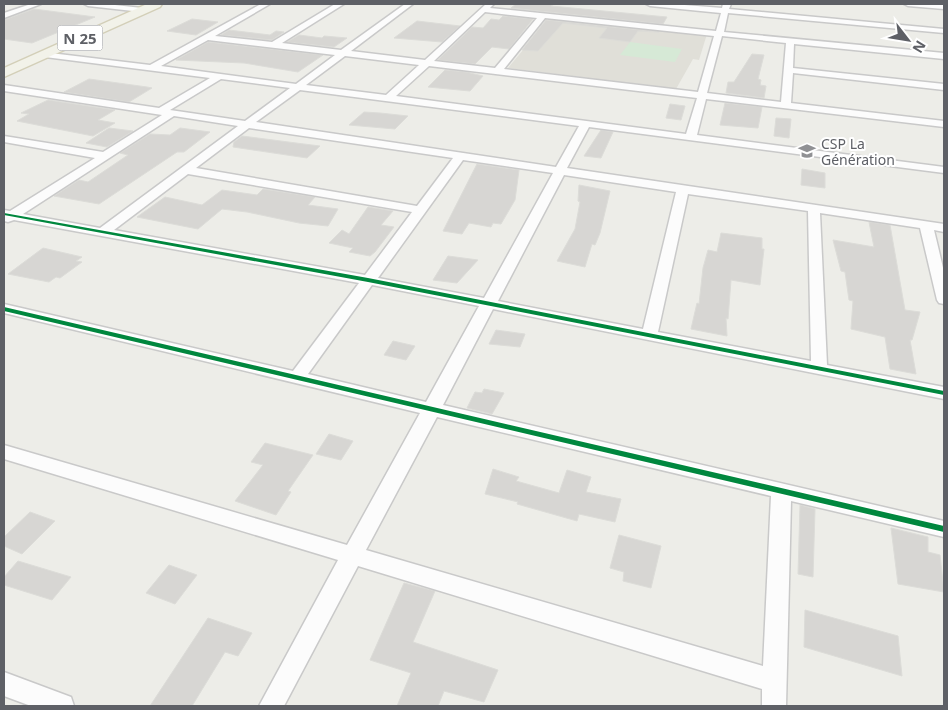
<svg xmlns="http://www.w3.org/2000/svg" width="948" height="710" font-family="'Noto Sans',sans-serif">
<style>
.education{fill:#e0dfd8}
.green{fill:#d6e9d6}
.building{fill:#d7d6d3;stroke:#dcdcd8}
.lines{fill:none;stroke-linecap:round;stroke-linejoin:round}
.street-casing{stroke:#c9c9c9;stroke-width:3}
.primary-casing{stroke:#d3cfb8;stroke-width:3}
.street{fill:#fcfcfc;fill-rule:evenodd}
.primary{fill:#f2f2e9;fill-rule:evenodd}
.cycleway-casing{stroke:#fff;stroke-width:3}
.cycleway{fill:#00873e;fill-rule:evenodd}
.labels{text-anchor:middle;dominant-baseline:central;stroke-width:4;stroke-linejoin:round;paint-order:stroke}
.far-poi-label{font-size:14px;fill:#5e6066;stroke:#fff;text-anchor:start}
.shield{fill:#fff;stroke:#8e9094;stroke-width:1}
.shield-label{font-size:15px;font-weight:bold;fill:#5e6066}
</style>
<rect width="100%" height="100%" fill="#edede8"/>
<!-- education -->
<path class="education" d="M549,19L623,26L707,34L699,60L693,59L676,89L508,68Z"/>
<!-- green -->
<path class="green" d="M630,42L682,49L675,62L620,55Z"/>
<!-- building -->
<path class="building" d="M516,4H554L551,6L667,17L663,24L511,8Z
M34,9L95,17L32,43L4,39V20Z
M503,16L533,19L509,49L492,47L475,64L438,60L472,27L483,28L491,19L499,20Z
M192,19L218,22L196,35L167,31Z
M546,20L659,32L638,31L630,42L599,38L607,28L563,23L538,51L522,50Z
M417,21L460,26L442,42L394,38Z
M229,30L270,35L276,31L284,32L272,40L221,35Z
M299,35L322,38L324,36L347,38L334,47L287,42Z
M208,42L323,55L298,72L244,63L176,60Z
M752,54L764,55L758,79L761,80L760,85L766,86L764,98L726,93L728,82H734Z
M445,70L466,72L483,76L470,91L428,87Z
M89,79L147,87L152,88L129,102L64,92Z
M48,100L115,110L98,120L115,123L93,136L17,121L29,114L21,113Z
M725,103L762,107L758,128L720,125Z
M670,104L685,106L681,120L666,118Z
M364,112L380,113L408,116L395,129L349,125Z
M776,118L791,119L789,138L774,136Z
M109,128L133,131L107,147L86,143Z
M180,128L210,132L184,152H177L99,204L54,196L79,180L88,182L128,155L120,153L150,134L170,135Z
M601,130L613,132L601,158L584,156Z
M242,136L304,144L320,146L307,158L233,147L234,142Z
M477,164L519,170L515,200L501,224L493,223L491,227L469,223L462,234L443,231Z
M802,169L825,173V188L801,185Z
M579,185L610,191L600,233L595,245L592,244L585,267L557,261L575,229L580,202L578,201Z
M263,189L315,197L308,205L338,209L328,226L299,223L247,212L222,209L198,229L137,217L165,197L202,205L222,190L257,195Z
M368,207L393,211L381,225L394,227L375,252L370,256L349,252L353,248L329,243L342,230L349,234Z
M869,222L890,225L905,310L920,312L912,340H910L916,374L890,369L885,337L851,329L853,301L849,300L845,272L841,271L833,240L874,247Z
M721,233L762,238V249H764L760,285L731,280L728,319L726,318L727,336L691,329L697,303L699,304L703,268L708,250L717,252Z
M43,248L82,257L76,261L82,262L60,278L56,277L49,282L8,274Z
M448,256L478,260L457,283L433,280Z
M496,330L525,334L520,347L489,344Z
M393,341L415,346L406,360L384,355Z
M484,389L504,393L492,414L467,408L475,392L482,393Z
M329,434L353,441L341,460L316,454Z
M265,443L313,455L288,491L291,492L276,515L235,501L263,465L251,462Z
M493,469L519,477L516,481L559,493L567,470L591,477L586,492L621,499L615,522L579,514L577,521L517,504L518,502L485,494Z
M800,505L815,509L813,577L798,574Z
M30,512L55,521L22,554L4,546V537Z
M891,528L928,537V552L940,555L944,592L898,584Z
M619,535L661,546L651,588L623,581L624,572L610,568Z
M18,561L71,577L52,600L4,585V577Z
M169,565L197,575L175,604L146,593Z
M404,583L435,591L413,642L498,670L484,702L444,691L438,706H397L411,673L370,660Z
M805,610L898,636L902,676L804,647Z
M208,618L252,633L238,656L225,652L192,706H150Z"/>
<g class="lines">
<!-- street casing -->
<g class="street-casing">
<path id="street" d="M31,4H41L4,18V13Z
M84,4H106L142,8L146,10L142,12L88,6Z
M261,4H270L215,36L272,42L335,4H344L282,43L341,50L405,4H413L351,51L425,60L486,4H494L490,8L716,31L721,13L650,6L646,4H672L722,8L723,4H731L729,9L944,29V33L728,13L724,32L944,53V59L794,44L793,68L944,84V90L793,73L791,103L944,121V127L706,99L697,135L944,167V173L589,127L567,168L944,224V232L934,230L944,272V304L939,303L937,300L920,228L820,213L827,365L944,387V399L493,309L443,405L944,521V537L791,501L786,706H762V689L358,566L284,706H259L338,560L4,459V445L347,545L420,413L4,313V304L293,371L359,283L14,220L8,222L4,221V210L10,211L95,158L4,142V136L103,152L162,115L4,91V85L159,108L210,78L45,57L41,54L42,52L150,65ZM485,12L537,18L495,68L434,61ZM545,18L714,36L698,92L504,69ZM722,36L786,43L781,102L707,93ZM208,40L335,55L296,84L161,66ZM345,56L419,65L386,95L306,85ZM429,66L697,98L686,134L396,96ZM221,79L290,88L245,121L170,110ZM300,90L579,126L556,167L256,122ZM174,116L238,126L100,228L23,214ZM249,128L453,158L417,206L196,168ZM463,160L553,173L484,298L378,278ZM188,174L412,212L365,275L114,230ZM564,175L676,192L643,329L498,301ZM688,194L808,211L811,361L658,332ZM372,285L479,306L426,402L308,374ZM437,417L771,496L763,666L366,550Z
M904,4L944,5V9L908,6Z
M4,672L71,697L74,706H31L4,696Z"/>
</g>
<!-- primary casing -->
<g class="primary-casing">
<path id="primary" d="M147,4H162L160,7L4,77V68Z"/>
</g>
<!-- street -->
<use href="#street" class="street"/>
<!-- primary -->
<use href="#primary" class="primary"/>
<!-- cycleway casing -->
<g class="cycleway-casing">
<path id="cycleway" d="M4,213L368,278L944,391V395L368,282L4,215Z
M4,307L944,526V532L4,311Z"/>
</g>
<!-- cycleway -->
<use href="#cycleway" class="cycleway"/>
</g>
<!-- icons -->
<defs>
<g id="school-bare" transform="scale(1.35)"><path d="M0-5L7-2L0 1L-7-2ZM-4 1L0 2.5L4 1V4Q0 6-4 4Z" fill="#909194" stroke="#fff" stroke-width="2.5" paint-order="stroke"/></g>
</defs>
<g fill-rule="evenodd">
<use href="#school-bare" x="807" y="151"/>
</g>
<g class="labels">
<!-- far-poi labels -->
<g class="far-poi-label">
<text x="821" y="143">CSP La<tspan x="821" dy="16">Génération</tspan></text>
</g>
<!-- shield labels -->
<rect class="shield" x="57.5" y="25.5" width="45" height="25" rx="4"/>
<g class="shield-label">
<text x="80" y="38">N 25</text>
</g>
</g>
<!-- border -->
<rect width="948" height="710" fill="none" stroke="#5e6066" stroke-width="10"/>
<!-- north arrow -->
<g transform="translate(908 40) rotate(121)" stroke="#ffffff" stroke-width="4" paint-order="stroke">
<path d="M0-4L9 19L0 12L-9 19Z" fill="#5e6066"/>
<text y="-8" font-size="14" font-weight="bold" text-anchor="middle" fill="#5e6066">N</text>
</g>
</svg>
